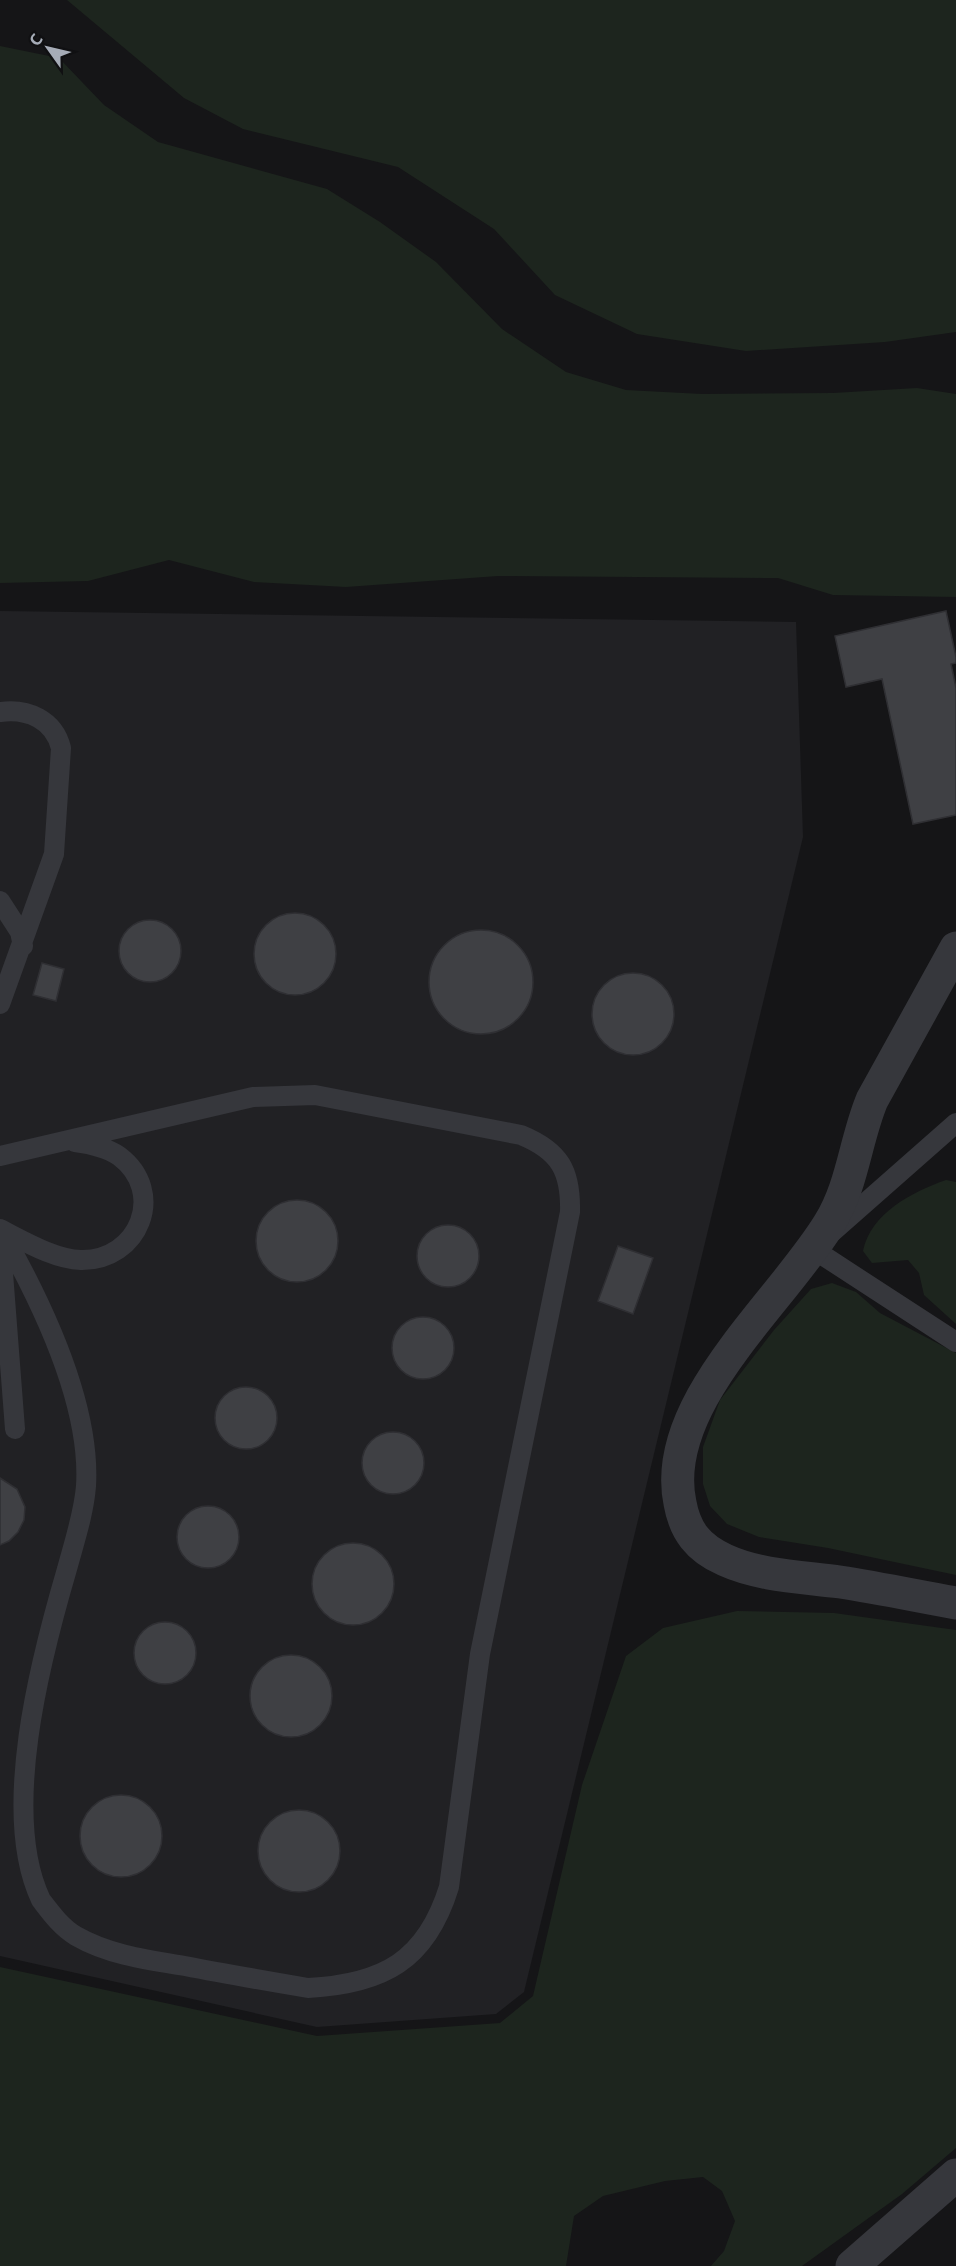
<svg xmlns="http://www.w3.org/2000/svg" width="956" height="2266" font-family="'Noto Sans',sans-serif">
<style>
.built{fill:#212124}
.green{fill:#1d251e}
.building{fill:#3f4044;stroke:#2f2f33;stroke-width:1.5}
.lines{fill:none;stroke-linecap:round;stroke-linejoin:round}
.service{stroke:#36373c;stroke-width:20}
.minor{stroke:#36373c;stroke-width:33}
</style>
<rect width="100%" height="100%" fill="#151517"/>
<!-- built -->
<path class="built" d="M0,611L796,622L803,837L524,1992L496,2014L317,2027L0,1956Z"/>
<!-- green -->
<path class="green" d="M67,0H956V332L885,342L746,351L637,334L555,295L494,229L398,167L243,129L184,98Z
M0,46L59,58L104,105L158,142L327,189L380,222L436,262L502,329L566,372L626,390L702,394L833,393L917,388L956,394V597L833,595L778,578L498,576L346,587L254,582L169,560L88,581L0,583Z
M946,1180L956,1182V1324L924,1295L919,1273L908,1260L872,1263L863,1251C871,1213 912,1192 946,1180Z
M832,1283L856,1292L880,1313L956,1353V1575L828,1548L759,1537L727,1524L710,1506L703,1484V1447L720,1400L774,1330L811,1289Z
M737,1611L834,1613L956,1630V2148L902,2194L802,2266H711L724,2251L735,2221L722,2191L703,2177L665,2181L603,2196L574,2216L566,2266H0V1967L317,2036L500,2023L533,1996L582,1785L626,1656L663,1628Z"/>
<!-- building -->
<path class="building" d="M946,611L956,657V663L951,664L956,688V815L913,824L882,679L846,687L835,636Z
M254 954a41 41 0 1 1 82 0a41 41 0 1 1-82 0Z
M119 951a31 31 0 1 1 62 0a31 31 0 1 1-62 0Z
M429 982a52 52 0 1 1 104 0a52 52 0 1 1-104 0Z
M42,963L64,969L56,1001L33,995Z
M592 1014a41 41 0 1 1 82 0a41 41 0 1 1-82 0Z
M256 1241a41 41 0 1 1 82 0a41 41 0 1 1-82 0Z
M417 1256a31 31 0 1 1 62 0a31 31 0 1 1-62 0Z
M618,1246L653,1258L633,1314L598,1301Z
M392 1348a31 31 0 1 1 62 0a31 31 0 1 1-62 0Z
M215 1418a31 31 0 1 1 62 0a31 31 0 1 1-62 0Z
M362 1463a31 31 0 1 1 62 0a31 31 0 1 1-62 0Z
M0,1478L17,1489L25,1507L24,1520L18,1532L9,1541L0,1545Z
M177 1537a31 31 0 1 1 62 0a31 31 0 1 1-62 0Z
M312 1584a41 41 0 1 1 82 0a41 41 0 1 1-82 0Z
M134 1653a31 31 0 1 1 62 0a31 31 0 1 1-62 0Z
M250 1696a41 41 0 1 1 82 0a41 41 0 1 1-82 0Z
M80 1836a41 41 0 1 1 82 0a41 41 0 1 1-82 0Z
M258 1851a41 41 0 1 1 82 0a41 41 0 1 1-82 0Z"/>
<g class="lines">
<!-- service -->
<path class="service" d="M0,712C28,708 54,720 61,748L54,854L0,1004
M0,901L20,932L23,946
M956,1123L813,1249L956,1342
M0,1156L253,1097L315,1095L521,1135C560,1151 571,1171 570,1212L480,1654L449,1887C426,1961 383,1984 308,1988C267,1981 226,1974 185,1966C148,1960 109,1955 76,1936C61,1927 51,1913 41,1900C0,1814 40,1661 67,1569C74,1543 84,1513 86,1486C91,1404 40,1299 0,1229
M0,1229C24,1241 54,1259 81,1260C139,1261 167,1192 119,1156C106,1147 90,1144 75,1142
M0,1234L15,1429"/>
<!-- minor -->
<path class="minor" d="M956,948L872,1100C855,1141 853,1185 829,1224C781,1303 659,1404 680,1503C685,1531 698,1548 725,1560C760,1576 803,1577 840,1582C879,1588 917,1596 956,1603
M852,2266L956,2175"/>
</g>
<!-- north arrow -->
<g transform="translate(48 48) rotate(304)" stroke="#101012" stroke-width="4.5" paint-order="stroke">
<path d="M0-4.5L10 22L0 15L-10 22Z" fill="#a6acb7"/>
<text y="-9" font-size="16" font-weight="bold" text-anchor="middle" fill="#a6acb7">С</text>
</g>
</svg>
